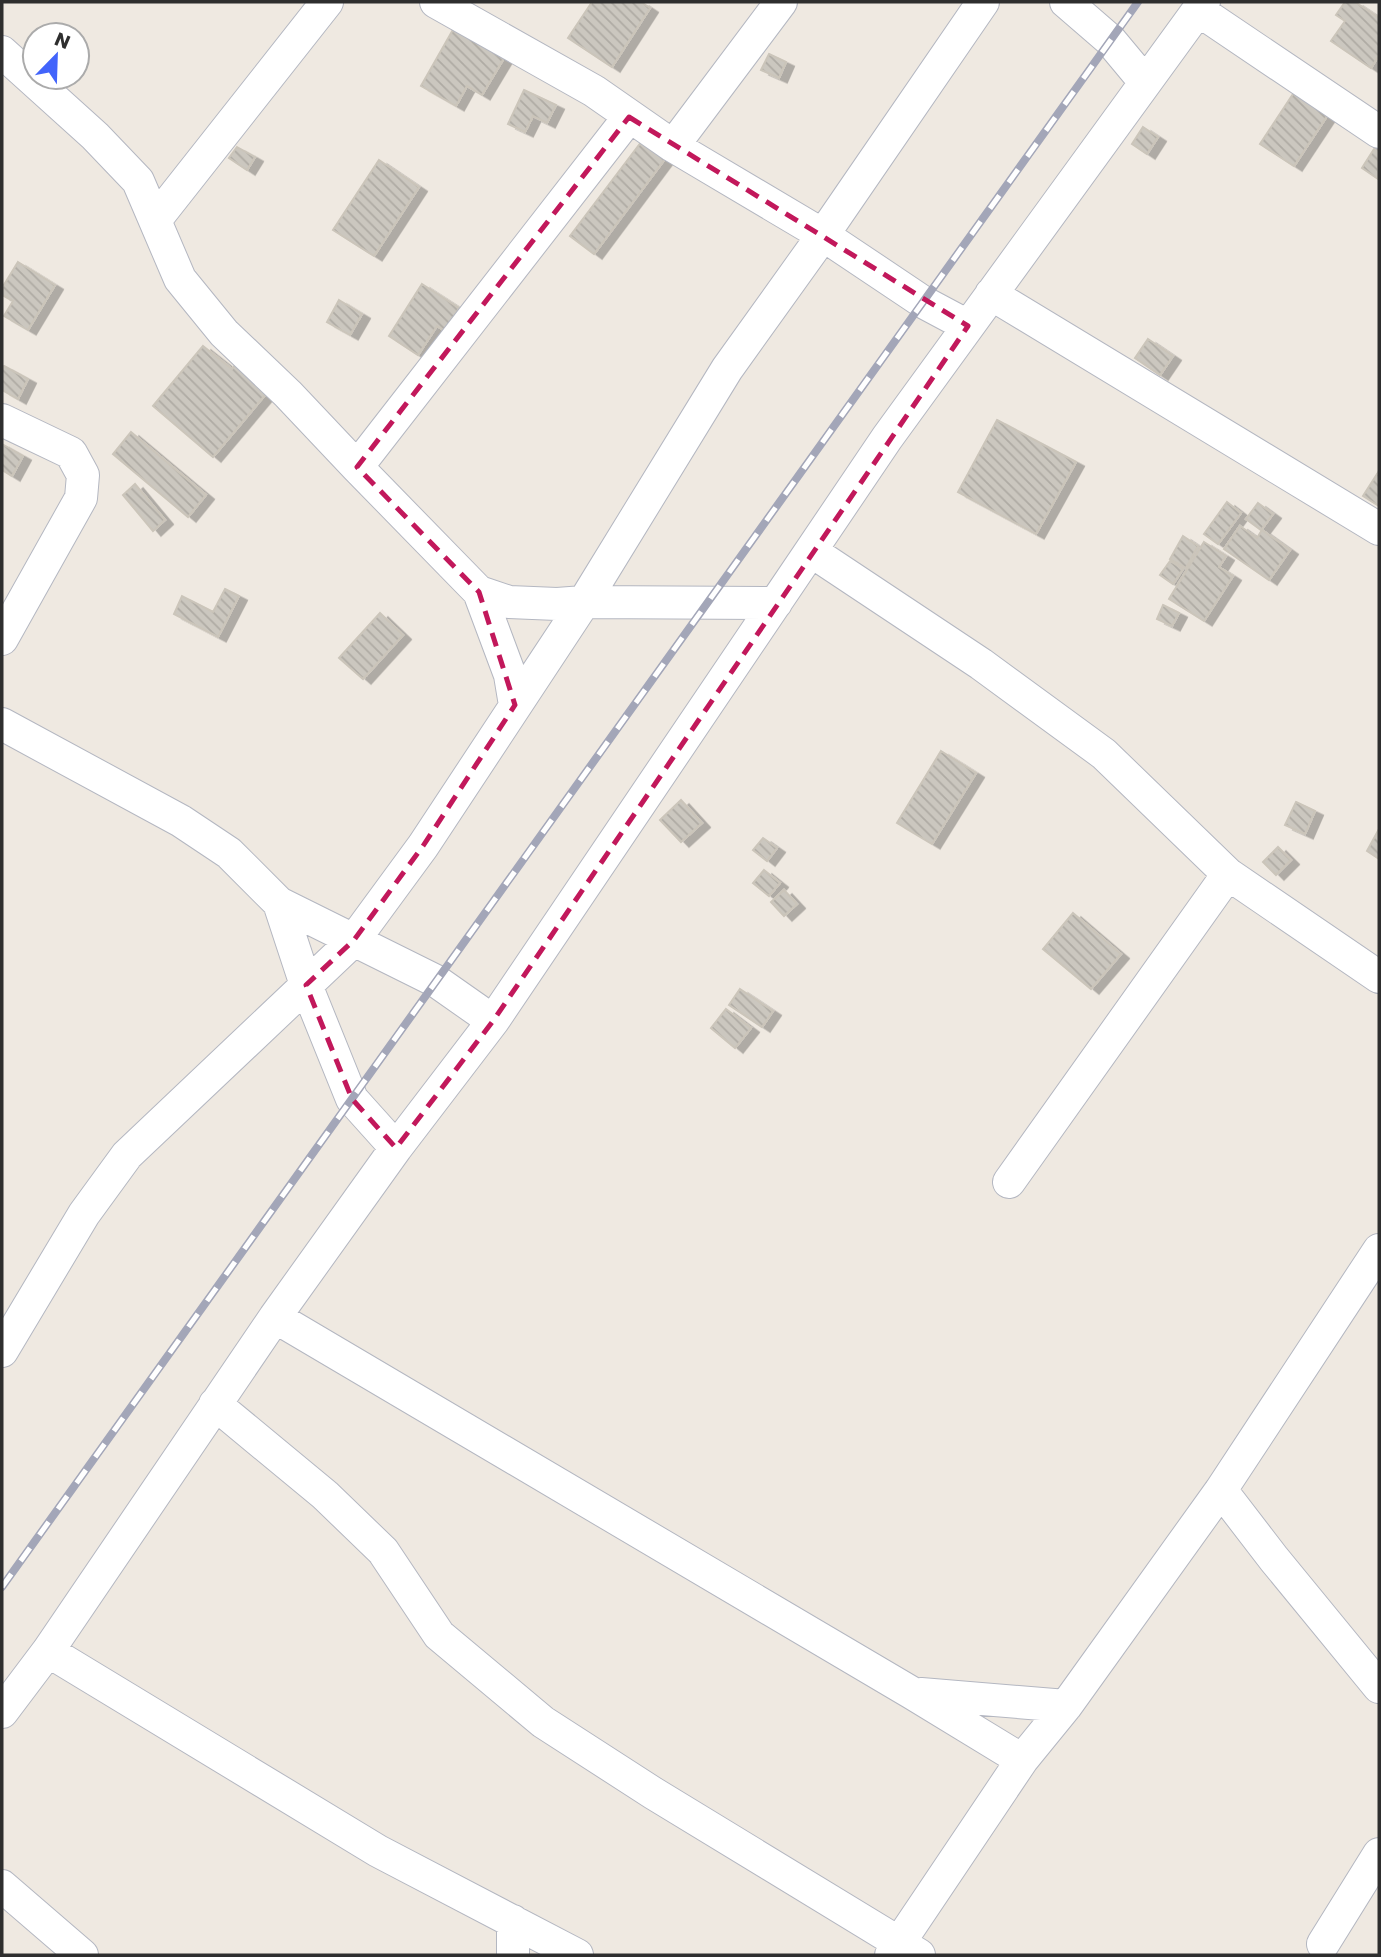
<svg xmlns="http://www.w3.org/2000/svg" width="1381" height="1957" font-family="Poppins,sans-serif">
<style>
.building{fill:url(#building-back-hatch);stroke:#cbc5ba;stroke-width:2;filter:url(#shadow)}
.lines{fill:none;stroke-linecap:round;stroke-linejoin:round}
.minor-casing{stroke:#b4b7c1;stroke-width:34}
.minor{stroke:#fff;stroke-width:32}
.rail-casing{stroke:#a3a6b8;stroke-width:8}
.rail{stroke:#fff;stroke-width:5;stroke-dasharray:16;stroke-linecap:butt}
.marked{fill:none;stroke:#c2185b;stroke-width:5;stroke-dasharray:14 9;stroke-linejoin:round}
</style>
<defs>
<pattern id="building-back-hatch" width="6" height="6" patternUnits="userSpaceOnUse" patternTransform="scale(1.75)"><rect width="6" height="6" fill="#cbc7bf"/><path d="M-1 5l2 2M0 0l6 6M5-1l2 2" fill="none" stroke="#afaba4"/></pattern>
<filter id="shadow"><feDropShadow dx="8" dy="4.5" stdDeviation="0" flood-color="#0004"/></filter>
</defs>
<rect width="100%" height="100%" fill="#efe9e1"/>
<!-- building -->
<path class="building" d="M592,2H641L650,8L612,67L568,38Z
M1345,2H1355L1379,18V55L1371,68L1331,41L1345,21L1336,15Z
M459,19L510,48L482,95L467,86L456,106L421,86Z
M769,54L786,62L779,78L761,70Z
M1299,85L1333,107L1294,166L1260,144Z
M524,90L556,105L547,123L533,116L525,132L508,124Z
M1143,127L1158,137L1147,154L1132,144Z
M642,141L665,159L594,254L570,236Z
M1376,146L1379,148L1378,179L1362,168Z
M237,147L255,157L247,170L229,158Z
M379,160L419,187L374,256L333,230Z
M18,262L55,285L28,330L4,316L13,301L2,295V288Z
M422,284L459,308L445,331L437,326L418,355L389,336Z
M339,300L362,314L350,335L327,322Z
M1148,339L1173,356L1160,375L1135,358Z
M203,346L232,369L238,362L271,388L213,457L153,406Z
M4,366L28,379L18,399L2,390V370Z
M997,420L1076,462L1036,534L958,492Z
M131,432L206,495L188,517L113,454Z
M2,444L23,456L12,476L2,470Z
M1379,471V506L1363,496Z
M135,484L165,520L153,531L123,495Z
M1227,502L1241,513L1218,544L1204,534Z
M1258,503L1273,514L1261,530L1246,519Z
M1240,526L1257,538L1262,530L1290,550L1269,580L1224,549Z
M1183,536L1198,546L1186,568L1170,559Z
M1204,542L1226,556L1219,567L1233,576L1204,621L1169,599Z
M1170,561L1183,569L1173,584L1160,575Z
M225,589L239,596L218,637L174,614L182,596L213,612Z
M1163,605L1179,613L1172,626L1157,619Z
M380,613L403,635L363,679L339,658Z
M941,751L976,773L932,844L897,823Z
M681,800L702,823L681,842L660,820Z
M1296,802L1315,811L1305,834L1285,825Z
M1379,829V859L1367,851Z
M763,838L777,848L767,861L753,850Z
M1278,847L1291,860L1276,875L1263,862Z
M764,870L780,883L769,896L753,883Z
M784,890L797,904L784,916L771,902Z
M1073,913L1121,954L1091,989L1043,949Z
M740,989L773,1011L762,1027L729,1005Z
M726,1009L751,1028L735,1048L711,1028Z"/>
<g class="lines">
<!-- minor casing -->
<g class="minor-casing">
<path id="minor" d="M436,2L594,91L673,146L781,2
M1066,2L1110,40L1145,82
M1198,10L1379,132
M2,52L95,136L138,181L180,279L224,333L288,394L357,467L479,592L510,675L515,705
M673,146L823,235L923,302L968,326
M156,219L327,2
M991,294L1379,529
M2,420L71,453L83,475L81,498L2,639
M357,467L629,117
M811,551L981,664L1104,754L1228,874L1379,977
M479,592L509,602L557,604L584,602L776,603
M2,724L181,821L229,853L279,903L306,985L352,1099L396,1148
M279,903L436,981L493,1021
M1009,1182L1228,874
M275,1317L912,1693L1022,1760
M2,1351L84,1214L127,1155L354,940L423,846L584,602L727,369L823,235L983,2
M215,1404L325,1495L383,1551L439,1635L543,1722L653,1793L919,1955
M1221,1490L1274,1559L1379,1687
M48,1651L378,1851L577,1955
M921,1694L1066,1706
M2,1712L48,1651L275,1317L396,1148L493,1021L887,438L1204,2
M2,1886L82,1955
M513,1921V1955
M1323,1944L1379,1854
M891,1955L1022,1760L1066,1706L1221,1490L1379,1250"/>
</g>
<!-- minor -->
<use href="#minor" class="minor"/>
<!-- rail casing -->
<g class="rail-casing">
<path id="rail" d="M2,1587L1138,2"/>
</g>
<!-- rail -->
<use href="#rail" class="rail"/>
</g>
<!-- marked area -->
<path class="marked" d="M629,117L968,326L493,1021L396,1148L352,1099L306,985L354,940L423,846L515,705L479,592L357,467Z"/>
<!-- border -->
<rect width="1381" height="1957" fill="none" stroke="#2e2e2e" stroke-width="7"/>
<!-- north arrow -->
<g transform="translate(56 56) rotate(23)"><circle r="33" fill="#ffffff" stroke="#ababab" stroke-width="2"/>
<path d="M0-5L12 26L0 18L-12 26Z" fill="#4264fb"/>
<text y="-10" font-size="19" font-weight="bold" text-anchor="middle" fill="#2e2e2e">N</text>
</g>
</svg>
